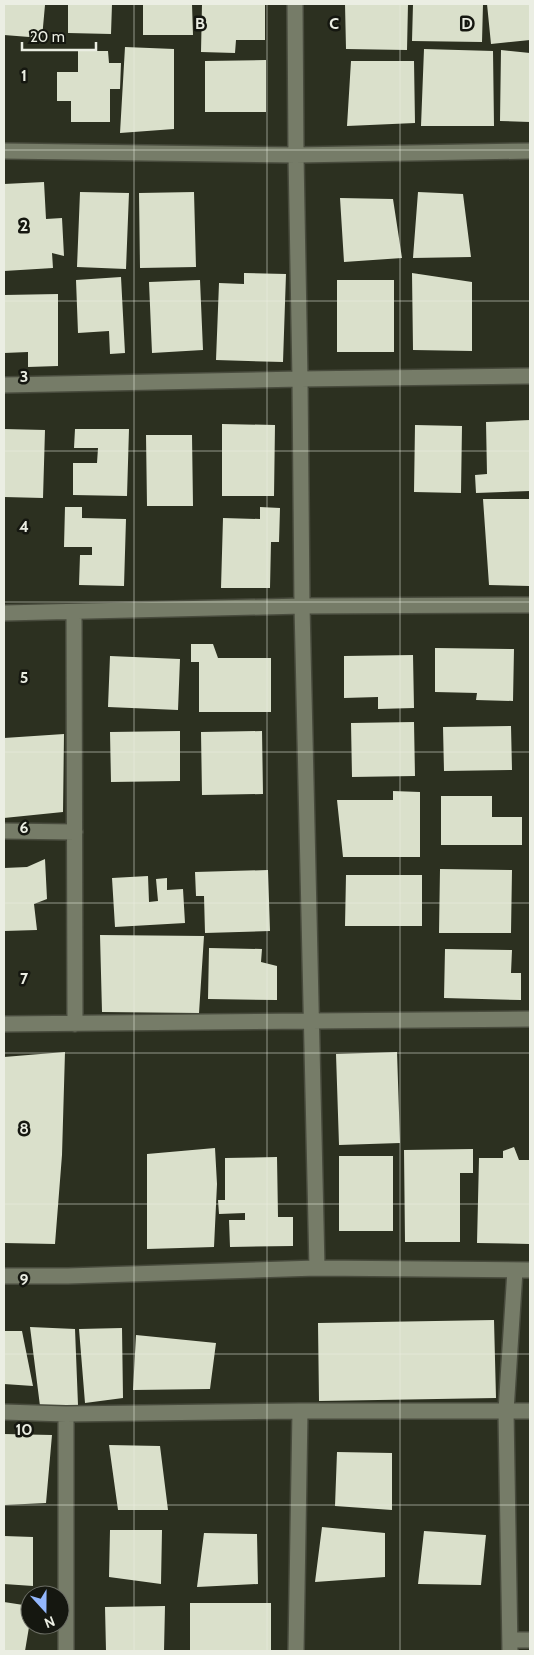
<svg xmlns="http://www.w3.org/2000/svg" width="534" height="1655" font-family="Cabin,sans-serif">
<style>
.building{fill:#dae0cb}
.lines{fill:none;stroke-linecap:round;stroke-linejoin:round}
.minor-casing{stroke:#484b3d;stroke-width:18}
.minor{stroke:#767c68;stroke-width:15}
.grid{fill:none;stroke:#ebeee3;stroke-width:1;stroke-opacity:0.55}
.grid-label{font-size:16px;text-anchor:middle;font-weight:bold;fill:#ebeee3;stroke:#151710;stroke-width:5;stroke-linejoin:round;paint-order:stroke}
</style>
<rect width="100%" height="100%" fill="#2c3020"/>
<!-- building -->
<path class="building" d="M4,4H40L45,5L42,38L4,35Z
M68,4H112L111,34L68,33Z
M143,4H192L193,35H143Z
M202,4H265V40H236L235,53L201,52Z
M345,4H408L407,50L346,49Z
M413,4H483L482,42L412,41Z
M487,4H530V40L491,44Z
M125,47L174,49V129L120,133Z
M424,49L493,51L494,126H421Z
M501,50L530,53V122L500,121Z
M78,51H108L109,63H121L120,89H110V122H71V101H57V72H78Z
M266,60V112H205V61Z
M351,61H414L415,123L347,126Z
M44,182L46,219L62,218L64,256L52,253L53,268L4,271V184Z
M80,192L129,193L126,269L77,267Z
M194,192L196,267L140,268L139,193Z
M418,192L463,194L471,257L413,258Z
M340,198L393,199L402,258L344,262Z
M244,273L286,274L283,362L216,360L219,283L244,284Z
M412,273L472,282V351L413,350Z
M121,277L125,353L110,354L109,331L78,333L76,280Z
M200,280L203,350L152,353L149,282Z
M337,280H394V352H337Z
M58,294V366L28,367V352L4,353V295Z
M530,420V491L476,493L475,475L487,474L486,422Z
M222,424L275,425L274,496H222Z
M415,425L462,426L461,493L414,492Z
M4,429L45,430L43,498L4,497Z
M75,429H129L127,496L73,495V463H97L98,448H74Z
M146,435H192L193,506H147Z
M483,499H530V586L489,585Z
M65,507H82V518L126,519L124,586L79,585L80,555H92V547H64Z
M260,507L280,508L279,542H271L270,588H221L223,518L260,519Z
M191,644H213L218,658H271V712H199V662H191Z
M435,648L514,649L513,701L476,700L477,693L435,692Z
M413,655L414,708L378,709V697L344,698V656Z
M110,656L180,659L178,710L108,707Z
M414,722L415,776L352,777L351,723Z
M511,726L512,770L444,771L443,727Z
M180,731V781L111,782L110,732Z
M262,731L263,794L202,795L201,732Z
M64,734L63,812L4,818V738Z
M393,791L420,792V857H343L337,800H393Z
M441,796H492V817H522V845H441Z
M45,859L47,899L34,904L37,930L4,931V868L27,867Z
M440,869L512,870L511,933H439Z
M268,870L270,931L205,933L204,896H196L195,872Z
M346,875H422V926H345Z
M148,876L149,902L158,901L156,879L167,878V890L183,889L185,923L115,927L112,878Z
M100,935L204,936L199,1013L102,1012Z
M209,948L262,949L261,962L277,966V1000L208,999Z
M445,949L512,950L511,973H521V1000L444,998Z
M65,1052L62,1155L55,1244L4,1243V1057Z
M397,1052L400,1143L339,1145L336,1054Z
M514,1147L519,1160H530V1244L477,1243L479,1158H503V1151Z
M215,1148L217,1184L214,1247L147,1249V1154Z
M473,1149V1173H460V1242H405L404,1150Z
M339,1156H393V1231H339Z
M277,1157L278,1217H293V1246L230,1247L229,1220H245V1213L219,1214L218,1200H225V1158Z
M494,1320L496,1398L319,1401L318,1323Z
M30,1327L75,1329L78,1405L40,1406Z
M122,1328L123,1398L85,1403L79,1329Z
M4,1331H22L33,1386L4,1384Z
M136,1335L216,1343L210,1389L133,1390Z
M4,1434L52,1435L46,1503L4,1505Z
M109,1445L160,1446L168,1510H118Z
M337,1452L392,1453V1510L335,1506Z
M322,1527L385,1533V1577L315,1582Z
M110,1530H162L161,1584L109,1577Z
M424,1531L486,1535L481,1585L418,1584Z
M204,1533L257,1534L258,1584L197,1587Z
M4,1536L33,1537V1586L4,1584Z
M4,1602L30,1606V1621L25,1651H4Z
M190,1603H271V1651H190Z
M165,1606L164,1651H106L105,1607Z"/>
<g class="lines">
<!-- minor casing -->
<g class="minor-casing">
<path id="minor" d="M295,4L296,155L300,379L302,606L317,1268
M4,151L296,155L530,151
M4,385L300,379L530,376
M74,612L75,1024
M4,613L302,606L530,605
M4,831L75,832
M4,1024L530,1019
M4,1276H68L317,1268L530,1270
M4,1412L66,1414L300,1411H530
M66,1414V1651
M510,1640H530
M296,1651L300,1411
M510,1651L506,1411L515,1270"/>
</g>
<!-- minor -->
<use href="#minor" class="minor"/>
</g>
<!-- grid -->
<path class="grid" d="M134,4V1651M267,4V1651M400,4V1651M4,150H530M4,301H530M4,451H530M4,602H530M4,752H530M4,903H530M4,1053H530M4,1204H530M4,1354H530M4,1505H530"/>
<g class="grid-label">
<text x="200" y="29">B</text>
<text x="334" y="29">C</text>
<text x="467" y="29">D</text>
<text x="24" y="81">1</text>
<text x="24" y="231">2</text>
<text x="24" y="382">3</text>
<text x="24" y="532">4</text>
<text x="24" y="683">5</text>
<text x="24" y="833">6</text>
<text x="24" y="984">7</text>
<text x="24" y="1134">8</text>
<text x="24" y="1285">9</text>
<text x="24" y="1435">10</text>
</g>
<!-- border -->
<rect width="534" height="1655" fill="none" stroke="#ebeee3" stroke-width="10"/>
<!-- north arrow -->
<g transform="translate(45 1610) rotate(159)"><circle r="24" fill="#151710" stroke="#6b6d64"/>
<path d="M0-4L9 19L0 12L-9 19Z" fill="#93b7fd"/>
<text y="-8" font-size="14" font-weight="bold" text-anchor="middle" fill="#ebeee3">N</text>
</g>
<!-- scale -->
<path d="M22 42v8h74v-8" fill="none" stroke="#ebeee3" stroke-width="2.5"/>
<text x="30" y="42" font-size="15" fill="#ebeee3" stroke="#151710" stroke-width="4" paint-order="stroke">20 m</text>
</svg>
